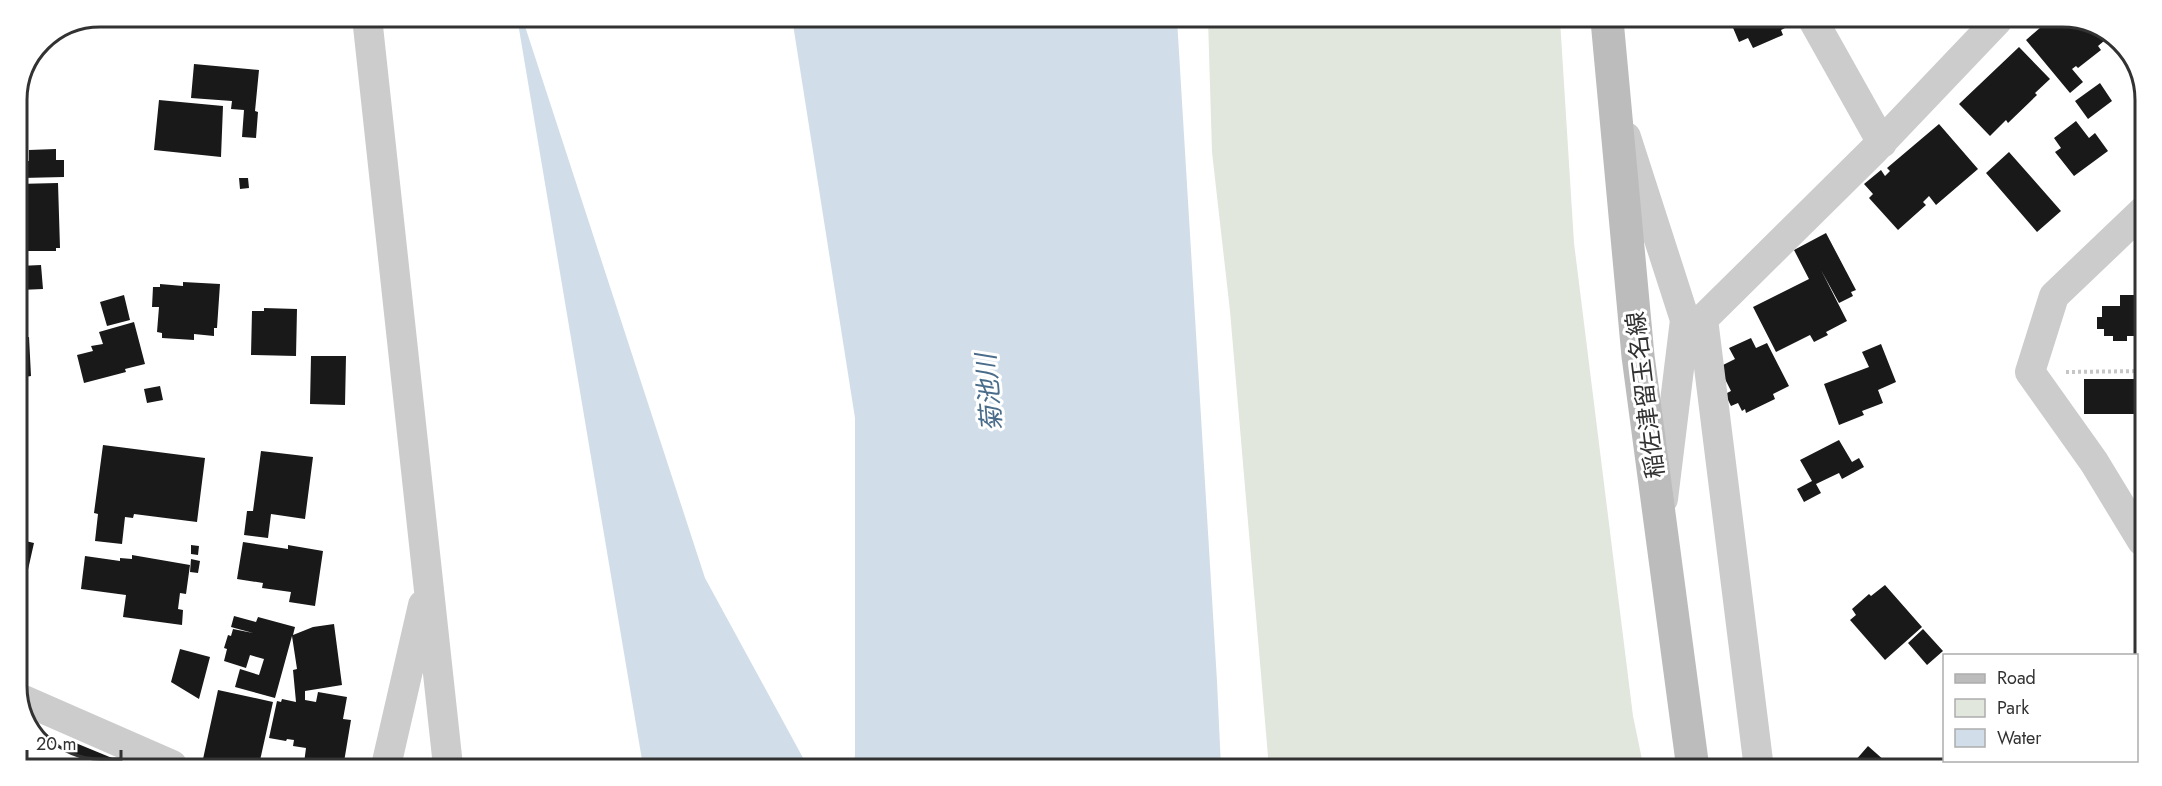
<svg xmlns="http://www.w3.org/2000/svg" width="2162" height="786" font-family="Jost,'Noto Sans JP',sans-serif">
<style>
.green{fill:#e1e7dc}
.water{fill:#d1dee9}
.building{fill:#191919}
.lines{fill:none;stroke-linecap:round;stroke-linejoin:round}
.path{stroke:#c6c6c6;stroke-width:4;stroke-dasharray:3 3;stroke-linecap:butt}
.minor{stroke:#ccc;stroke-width:30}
.secondary{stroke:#bcbcbc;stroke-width:33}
.labels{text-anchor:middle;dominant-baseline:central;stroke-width:6;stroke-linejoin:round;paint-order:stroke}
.street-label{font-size:24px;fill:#323232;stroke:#fff}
.water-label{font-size:26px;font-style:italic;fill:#496c8a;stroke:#fff}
.rim{fill:none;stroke:#323232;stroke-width:3}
</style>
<rect width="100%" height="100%" fill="#fff"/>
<!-- green -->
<path class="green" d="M1208,19L1560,20L1574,243L1633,716L1644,769L1269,768L1230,311L1212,152Z"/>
<!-- water -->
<path class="water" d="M517,17H522L705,578L808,767L643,766Z
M792,18L1177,19L1217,681L1221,768L851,767L855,756V418Z"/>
<!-- building -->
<path class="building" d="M1727,20H1801L1781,30L1783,35L1753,48L1748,38L1739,42L1731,23L1729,24Z
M2048,21H2089L2110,36L2098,46L2101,50L2078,68L2076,66L2072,69L2083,82L2070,93L2026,40Z
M2019,47L2050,79L2035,93L2037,95L2008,123L2006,120L1990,136L1959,104Z
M194,64L259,70L255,111L258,112L256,138L242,137L244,110L231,109L232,101L191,98Z
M2100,83L2112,101L2088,119L2075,101Z
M159,100L223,106L221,157L154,150Z
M2076,121L2089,138L2095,133L2108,151L2074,176L2055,152L2061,148L2054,138Z
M1939,124L1978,169L1936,205L1929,196L1923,202L1926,205L1898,230L1869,198L1873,194L1864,184L1881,170L1885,176L1890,171L1887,168Z
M56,149V160H64V177L22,178V161H29V150Z
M2009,152L2061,211L2037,232L1986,173Z
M239,178H248L249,188L240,189Z
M58,183L60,248H56V251H21V248H17V184Z
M1826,233L1856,290L1851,292L1853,296L1839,303L1821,270L1847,321L1826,332L1828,335L1814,342L1810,335L1776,352L1753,307L1809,279L1794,250Z
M41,265L43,289L20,290L19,266Z
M183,282L220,284L217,328H214V336L194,334V340L162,338V333L157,332L159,307H152L153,287H160V284L183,286Z
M124,295L130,320L107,326L100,302Z
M2120,295H2144V331H2136V336H2127V341H2113V336H2104V329H2097V317H2102V306H2120Z
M264,308L297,309L296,356L251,355L252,311H264Z
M134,322L145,364L125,369L126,372L84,383L77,355L93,351L91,346L103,344L99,332Z
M29,337L31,376L25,377V383L17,384V338Z
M1751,338L1756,348L1767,343L1789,386L1773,394L1775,399L1746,413L1745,409L1742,411L1738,403L1731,406L1725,394L1731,391L1719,367L1735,359L1729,348Z
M1881,344L1896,382L1878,390L1883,403L1862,411L1864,415L1839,425L1824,384L1869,367L1862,352Z
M311,356H346L345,405L310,404Z
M2084,379H2140V414H2084Z
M160,386L163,400L147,403L144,389Z
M1839,440L1852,462L1859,458L1864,467L1842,479L1839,473L1816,484L1821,493L1804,502L1797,489L1812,481L1800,460Z
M103,445L205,458L197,522L134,514L133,518L125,517L122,544L95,541L98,514L94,513Z
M261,451L313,457L305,519L271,514L268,538L244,535L247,511H253Z
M17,539L34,543L25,583L17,581Z
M243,542L288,549V545L323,551L315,606L289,602L291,592L262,588L263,583L237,579Z
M191,545L199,546L198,555L191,554Z
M132,555L190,565L186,594L180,593L178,609L183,610L182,625L123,617L126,595L81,589L85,556L120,561V558L132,559Z
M191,559L200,561L198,573L190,572Z
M1885,585L1922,627L1885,660L1850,620L1856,615L1852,609L1869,594L1871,596Z
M234,616L256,622L258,617L295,627L293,635L313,627L334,624L342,685L305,691V700L316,702L318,692L347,697L343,719L351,720L344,762L336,760L335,766L304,763L306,748L293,746L294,740L287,739L286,741L269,738L277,701L281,702L282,699L296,702L293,670L297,669L292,636L275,698L235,687L240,669L259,675L264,659L250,655L246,668L224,661L227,649L224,648L228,635L231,636L233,629L253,633L231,627Z
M1923,629L1943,651L1927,665L1908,643Z
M180,649L210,657L199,699L171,682Z
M218,690L273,702L259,765H231L203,759Z
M36,728L57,740L52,750L34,736L31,730L35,732Z
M66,739L129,765H73L57,754L59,750L61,752Z
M1868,746L1894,769H1848Z"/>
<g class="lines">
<!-- path -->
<path class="path" d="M2066,372L2143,371"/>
<!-- minor -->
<path class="minor" d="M367,17L448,766
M1813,20L1882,143
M1626,137L1685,320
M1703,319L1759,769
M1663,499L1685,320L1703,319L1875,149L1997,21
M2142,541L2094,462L2030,372L2054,296L2144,210
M19,698L172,765
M386,766L423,605"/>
<!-- secondary -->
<path class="secondary" d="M1607,20L1638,356L1693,769"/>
</g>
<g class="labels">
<!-- street labels -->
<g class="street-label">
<text transform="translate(1645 395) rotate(-97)">稲佐津留玉名線</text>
</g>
<!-- water labels -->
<g class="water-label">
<text transform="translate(989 393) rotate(-95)">菊池川</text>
</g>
</g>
<!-- crop -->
<path d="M0 0H2162V786H0ZM100 27H2062A73 73 0 0 1 2135 100V686A73 73 0 0 1 2062 759H100A73 73 0 0 1 27 686V100A73 73 0 0 1 100 27Z" fill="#fff" fill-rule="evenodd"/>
<path class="rim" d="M100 27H2062A73 73 0 0 1 2135 100V686A73 73 0 0 1 2062 759H100A73 73 0 0 1 27 686V100A73 73 0 0 1 100 27Z"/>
<!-- legend -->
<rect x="1943" y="654" width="195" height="108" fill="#ffffff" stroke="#adadad" stroke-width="1.5"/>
<rect x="1955" y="674" width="30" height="9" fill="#bcbcbc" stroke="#adadad" stroke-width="1.5"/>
<text x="1997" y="684" font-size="18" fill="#323232">Road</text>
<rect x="1955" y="699" width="30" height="18" fill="#e1e7dc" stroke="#adadad" stroke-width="1.5"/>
<text x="1997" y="714" font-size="18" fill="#323232">Park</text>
<rect x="1955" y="729" width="30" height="18" fill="#d1dee9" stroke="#adadad" stroke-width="1.5"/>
<text x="1997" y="744" font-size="18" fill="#323232">Water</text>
<!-- scale -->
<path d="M27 750v9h94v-9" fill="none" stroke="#323232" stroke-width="3"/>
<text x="36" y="750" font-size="18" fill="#323232" stroke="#ffffff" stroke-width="4.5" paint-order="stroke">20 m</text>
</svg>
